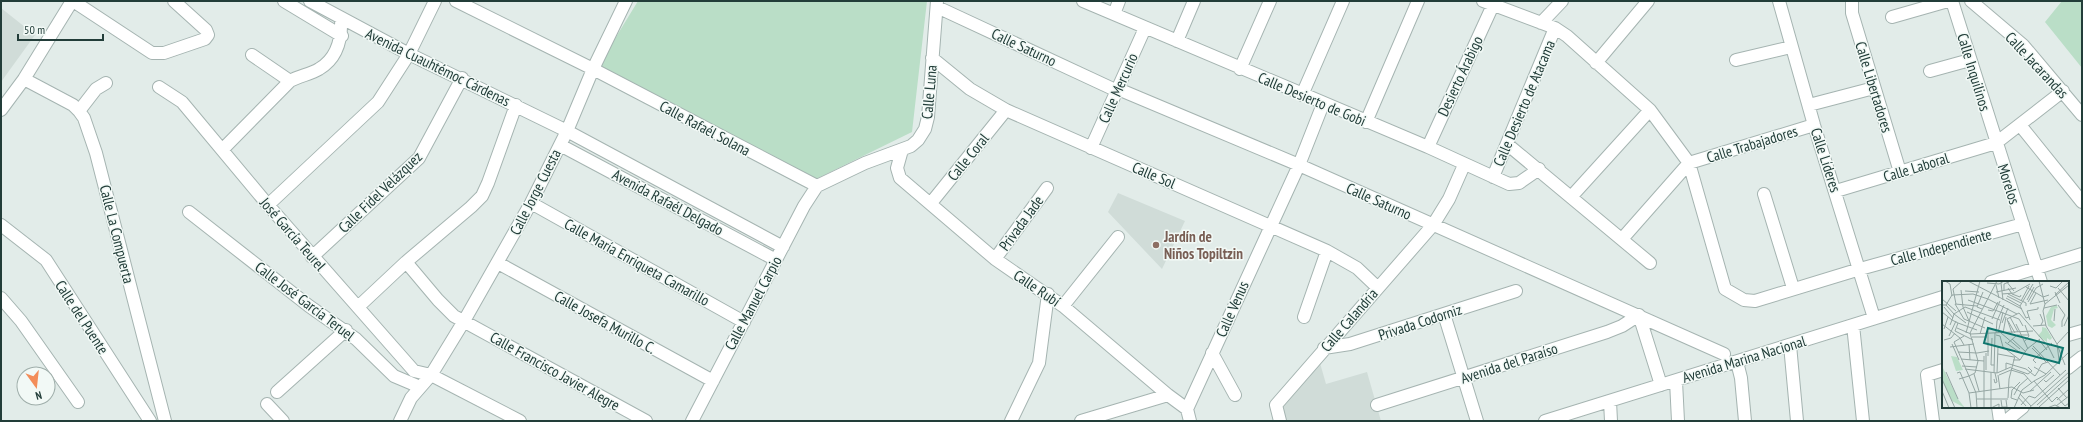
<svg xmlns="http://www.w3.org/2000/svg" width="2083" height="422" font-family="'PT Sans Narrow',sans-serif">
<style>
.built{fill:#d0dcd8}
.green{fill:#badec7}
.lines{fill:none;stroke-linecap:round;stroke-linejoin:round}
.street-casing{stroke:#a5b4b1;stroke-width:14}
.street{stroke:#fff;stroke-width:12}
.education-dot{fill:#8d6e63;stroke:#f2f9f6;stroke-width:1.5}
.labels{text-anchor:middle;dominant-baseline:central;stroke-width:3;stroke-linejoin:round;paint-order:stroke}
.street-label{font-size:15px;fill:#223d39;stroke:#f2f9f6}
.education-label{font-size:15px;font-weight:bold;fill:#785e54;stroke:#f2f9f6;text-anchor:start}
.inset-road{fill:none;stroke:#95a6a3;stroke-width:1}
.view{fill:#0f766e;fill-opacity:0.15;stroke:#0f766e;stroke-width:2}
.inset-edge{fill:none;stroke:#223d39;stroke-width:2}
</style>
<rect width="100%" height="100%" fill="#e2ece9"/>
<!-- built -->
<path class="built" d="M1,8L35,35L1,82Z
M1118,193L1185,221L1162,269L1108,212Z
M1320,363L1326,384L1367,372L1381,421H1283L1280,409Z"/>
<!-- green -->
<path class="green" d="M638,1H927L912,132L816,179L597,68Z
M2062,1H2082V68L2045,22Z"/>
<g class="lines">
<!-- street casing -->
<g class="street-casing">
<path id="street" d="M73,1L152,53H164L205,39L208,35L206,30L174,1
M284,1L342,36
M310,1L409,54L567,131L783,247
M456,1L593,69L817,186
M1083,1L1428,147L1509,184L1519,183L1539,169
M1483,1L1555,28L1567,36L1650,110L1689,163L1725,289L1744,300L1755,301L1860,269L2023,224
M1779,1L1814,125L1874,318
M1852,1V13L1900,172
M1952,1L2041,282
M1971,1L2023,45L2082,115
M937,7L1111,88
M1114,14L1119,1
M1892,17L1948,1
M1541,23L1562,1
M1177,41L1194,1
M252,55L290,81
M932,58L970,89L1006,110L1327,251L1357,268L1377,287
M1736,60L1791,47
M1596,63L1648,1
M1240,69L1270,1
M1930,71L1970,60
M24,79L73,105L79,111L84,118L96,153L165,421
M159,87L182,102L268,205L414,371L431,375L520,421
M1118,89L1299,165L1724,354
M1302,95L1343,1
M1809,105L1874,88
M1,110L24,79L72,1
M79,111L96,89L106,83
M1366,122L1418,1
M2020,125L2082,202
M1507,144L1650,263
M560,145L776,260
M1428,147L1493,5
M1091,148L1145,28
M222,150L290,81C299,76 311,74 319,69C338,58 342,38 341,18
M902,150L897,168L900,178L995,259L1063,306L1168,395L1187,409L1190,421
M1493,177L1555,28
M817,186L865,163L911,146L918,140L925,129L928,117L937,1
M1836,191L1996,143L2063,91
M1764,194L1793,288
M1571,197L1650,110
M531,203L744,322
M931,203L1006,110
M268,205L378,102L409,54L435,1
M189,212L309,306L356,339L394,376L420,387
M1,225L46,260L150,421
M1622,239L1689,163L1814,125
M312,257L419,158L462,78
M995,259L1047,188
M406,262L438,300L454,316L646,421
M498,263L713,381
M1991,282L2082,254
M1,298L21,321L78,402
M1063,306L1118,237
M358,307L406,262L471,207L482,196L488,183L516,105
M1444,314L1477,421
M1639,315L1661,385
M1304,317L1327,251
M1853,325L1863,421
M2068,335L2082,331
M1790,345L1797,421
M1324,348L1350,344L1516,291
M1212,353L1235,395
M1737,362L1741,378L1745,421
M2068,368L2082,357
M1676,381L1678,421
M277,392L346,330
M1610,401L1611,421
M267,404L283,421
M1377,405L1607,332L1622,326L1639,315
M1998,407L2000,421
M1187,409L1299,165L1323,104
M400,421L411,398L431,375L464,321L531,203L567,131L593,69L626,1
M692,421L804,206L817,186
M1011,421L1039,363L1048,294
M1081,421L1168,395
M1280,421L1276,405L1433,225L1449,199L1464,165
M1545,421L1943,297
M1933,421L1927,375L1943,370
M2006,421L2023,407"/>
</g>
<!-- street -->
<use href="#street" class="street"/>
</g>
<!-- markers -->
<circle class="education-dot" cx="1156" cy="245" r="4"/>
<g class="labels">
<!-- street labels -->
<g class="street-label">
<text transform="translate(1024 47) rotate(25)">Calle Saturno</text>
<text transform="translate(2037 65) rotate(47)">Calle Jacarandas</text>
<text transform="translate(438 67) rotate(26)">Avenida Cuauhtémoc Cárdenas</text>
<text transform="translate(1974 72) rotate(73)">Calle Inquilinos</text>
<text transform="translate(1460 76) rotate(-65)">Desierto Árabigo</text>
<text transform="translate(1874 87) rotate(73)">Calle Libertadores</text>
<text transform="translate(1118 88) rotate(-66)">Calle Mercurio</text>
<text transform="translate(929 92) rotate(-85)">Calle Luna</text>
<text transform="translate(1312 99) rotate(23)">Calle Desierto de Gobi</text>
<text transform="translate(1524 103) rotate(-67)">Calle Desierto de Atacama</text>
<text transform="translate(705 128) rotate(28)">Calle Rafaél Solana</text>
<text transform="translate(1752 144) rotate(-17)">Calle Trabajadores</text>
<text transform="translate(968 157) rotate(-51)">Calle Coral</text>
<text transform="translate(1826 160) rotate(72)">Calle Líderes</text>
<text transform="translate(1916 167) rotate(-17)">Calle Laboral</text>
<text transform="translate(1154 175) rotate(23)">Calle Sol</text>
<text transform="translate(2009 184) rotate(72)">Morelos</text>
<text transform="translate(380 192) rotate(-44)">Calle Fidel Velázquez</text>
<text transform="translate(535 192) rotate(-63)">Calle Jorge Cuesta</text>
<text transform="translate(1379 201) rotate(24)">Calle Saturno</text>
<text transform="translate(668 202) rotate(28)">Avenida Rafaél Delgado</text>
<text transform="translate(1021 223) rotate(-54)">Privada Jade</text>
<text transform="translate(117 234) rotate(76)">Calle La Compuerta</text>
<text transform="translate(293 234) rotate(49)">José García Teurel</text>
<text transform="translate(1941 247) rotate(-15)">Calle Independiente</text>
<text transform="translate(637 262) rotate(29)">Calle María Enriqueta Camarillo</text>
<text transform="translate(1037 288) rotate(34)">Calle Rubí</text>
<text transform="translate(305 301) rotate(37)">Calle José García Teruel</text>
<text transform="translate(753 303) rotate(-62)">Calle Manuel Carpio</text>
<text transform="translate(1232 309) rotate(-66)">Calle Venus</text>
<text transform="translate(82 317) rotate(57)">Calle del Puente</text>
<text transform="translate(1349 320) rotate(-49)">Calle Calandria</text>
<text transform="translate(605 322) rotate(29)">Calle Josefa Murillo C.</text>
<text transform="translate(1420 322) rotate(-18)">Privada Codorniz</text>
<text transform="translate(1744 359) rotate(-17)">Avenida Marina Nacional</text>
<text transform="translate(1509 363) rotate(-18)">Avenida del Paraíso</text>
<text transform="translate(555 371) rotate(29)">Calle Francisco Javier Alegre</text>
</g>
<!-- education labels -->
<g class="education-label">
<text x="1164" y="236">Jardín de<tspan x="1164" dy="17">Niños Topiltzin</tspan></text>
</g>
</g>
<!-- overview -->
<g transform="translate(1942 281)">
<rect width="127" height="127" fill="#e2ece9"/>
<path d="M114,24L116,27L112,28L109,39L114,44L110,47L106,45L104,35L109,26ZM100,46L104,47L110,57L108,59L105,57V61L96,55L100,50ZM9,75L15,76L21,89L14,90ZM0,85L16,118L23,127L10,120L0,100Z" fill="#badec7"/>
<path class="inset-road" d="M3,0L8,3L10,15M26,0L80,28M64,0L72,10M97,0L103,23L101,30L104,45L115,63M45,2L57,3L62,0M59,2L61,19M54,4L57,17M108,5L114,7L121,0M84,6L101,16L107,14M66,7L70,13L78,16L79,14M116,7L127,20M19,9L21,26L27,40M23,10L37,11M62,10V3L67,1M54,11L74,7M113,11L118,22M60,13L72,12L88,3M66,13L84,22V25M113,14L127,1M65,15L79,22M64,17L78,25M0,18L14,30M46,18L75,33M26,19L77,38L81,45M85,19L92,6M79,20L87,5M86,21L94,7L101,3M14,23L11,8L20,0M88,23L106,19M88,23L94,12M103,23L127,4M0,24H4L10,14L31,13L46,18M4,24L12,33L10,39L16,42L13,50L31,59M116,24L123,34M2,26L11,37M102,27L115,24M16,28L22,38L43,47M16,28L13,23L35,25M40,28L35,26L41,11M46,29L51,30L56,21M0,31L10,39L8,44M25,31L51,43M98,33L101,40L99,44M68,36L76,51M87,36L84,37L78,25L91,3M50,38L58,20M88,39L85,30L96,28V26M66,40L73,52M112,40L113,28M16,42L35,49M24,42L12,33L23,26L58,39M60,42L66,27M0,43L18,57L22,64M74,43L86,68M91,45L104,44M122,45L127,34M120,46V40L123,34M15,47L29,53L91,50M2,48L6,36M24,52L38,0M54,52L55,40L62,24M56,52L61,31M59,52L78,68M61,52L64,36M70,52L65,38L77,32L106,65L112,77M38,53L43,36M54,54L58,55L61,66L78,79M7,55L14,40M30,56H45M50,57L49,84H52M70,58L84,71M2,59L9,57L13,52M97,59L105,69M63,61L80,73M82,61L87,55L83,44M66,62L75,54H87M10,63L17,79M27,63L28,79M91,65L118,94M8,66L32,63M116,66L123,84M90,67L105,82M16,71L35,72L47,70M44,72V89M56,73L72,76M46,75V50M19,78L42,80M71,79H78L85,68L98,58M117,79L115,63L127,50M94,82L91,79L110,62M20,85L35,86M92,86L104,93M69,87L86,93L90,90L86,86M23,88L55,92L69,86M64,88V82L84,88L93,95L97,89M97,88L100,83L106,81M42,89V75M4,91L16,118M15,92L18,91L27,112L29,127M52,92L53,52M55,92L56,66M32,93L37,110M56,94L58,108M57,94L69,89L82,93L90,102M0,98L13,127M17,98L27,95L12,61L22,55M52,98L53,102L55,101L53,92M102,99L104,101L112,94M92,100L103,94L127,71M116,107L125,117M0,110L7,127M88,110L109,91M27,112L70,106L81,112L92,109M78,113L89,125M72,114L77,105L86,97M76,116L84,125M66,117L67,98L73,75M35,118H66M59,119L60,126H65L64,119M75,119L69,117L70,109L78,101M115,119L127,108M79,124L87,115L93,117L124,89M95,124L127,95M114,125L127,115M97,126L127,99M35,127L34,112L27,95L33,92L36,80L28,52L55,0M42,127V89M49,127V91M49,127L57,123V127M72,127L80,109L92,100L110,121L115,116L123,125L127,122M87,127L127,91M105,127L113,124L119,127"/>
<path class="view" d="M46,47L121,67L117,82L42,62Z"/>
<rect width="127" height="127" class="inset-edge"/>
</g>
<!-- border -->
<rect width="2083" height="422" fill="none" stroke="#223d39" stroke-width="4"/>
<!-- north arrow -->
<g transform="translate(36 386) rotate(165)"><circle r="19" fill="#f2f9f6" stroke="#9faeaa"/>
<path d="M0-3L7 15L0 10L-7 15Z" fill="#f38d59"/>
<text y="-6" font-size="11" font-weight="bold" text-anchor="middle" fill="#223d39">N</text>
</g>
<!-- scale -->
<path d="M18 34v6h85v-6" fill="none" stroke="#223d39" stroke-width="2"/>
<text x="24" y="34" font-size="12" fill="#223d39" stroke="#f2f9f6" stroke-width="3" paint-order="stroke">50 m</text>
</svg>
